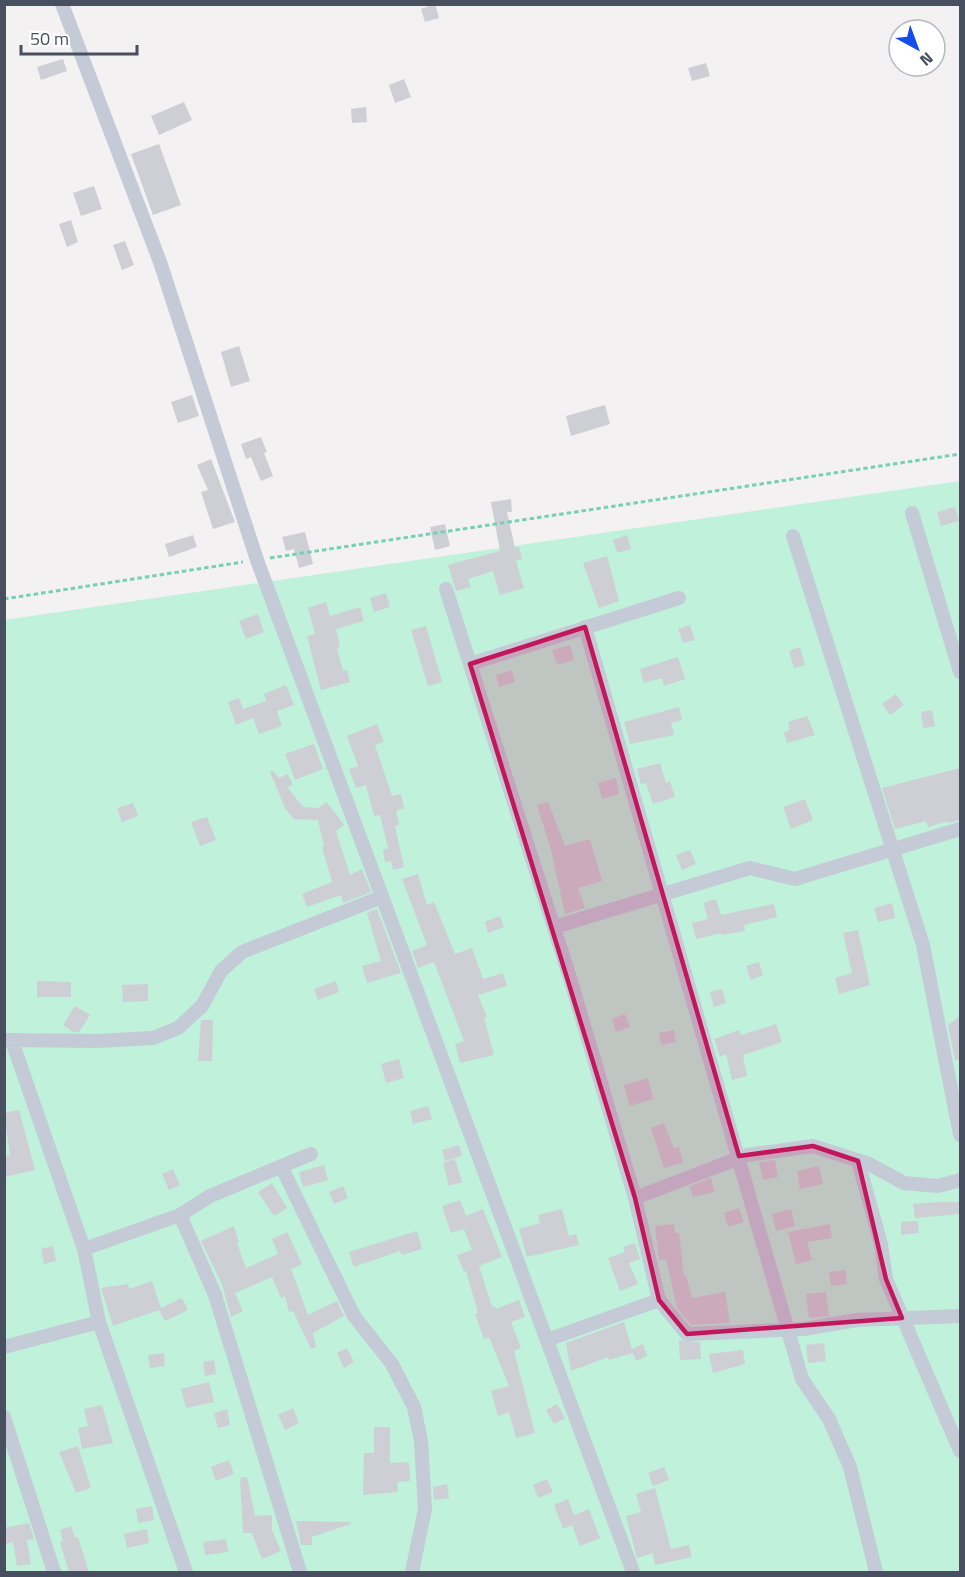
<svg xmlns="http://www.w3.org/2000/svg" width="965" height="1577" font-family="'Titillium Web',sans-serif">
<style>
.green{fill:#bff1db}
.building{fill:#cdcfd5}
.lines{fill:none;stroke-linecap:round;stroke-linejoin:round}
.path{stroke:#76d0b3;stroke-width:3;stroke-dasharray:4.5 3;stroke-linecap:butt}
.street{stroke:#c4cad6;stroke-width:14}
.marked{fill:#c2185b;fill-opacity:0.2;stroke:#c2185b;stroke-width:4.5;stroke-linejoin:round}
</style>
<rect width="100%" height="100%" fill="#f3f1f1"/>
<!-- green -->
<path class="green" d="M960,481V1572H5L4,620Z"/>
<!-- building -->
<path class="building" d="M435,4L439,18L425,22L421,9Z
M63,59L67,71L41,80L37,67Z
M706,63L710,76L692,81L688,68Z
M404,79L411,97L395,103L389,85Z
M184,102L192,120L159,135L151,116Z
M366,107L367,122L352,123L351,109Z
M159,144L181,205L153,215L131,154Z
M94,186L102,209L81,216L73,193Z
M71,220L78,242L67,247L59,224Z
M125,241L134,265L122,270L113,245Z
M239,346L250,381L231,387L221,352Z
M192,395L199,416L178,423L171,402Z
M605,405L610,424L571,436L566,416Z
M261,437L267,452L264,453L273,476L261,481L251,457L246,459L241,444Z
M211,459L235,522L213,529L201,492L208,490L197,465Z
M511,499L512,512H507L515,548L519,547L522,559L516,561L524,588L500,595L493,571L468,579L471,587L456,591L448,565L500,551L491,502Z
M955,507L959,521L941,526L937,512Z
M445,524L450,546L435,550L430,527Z
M305,532L313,564L299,568L294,549L286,551L282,537Z
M193,535L197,547L169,557L165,544Z
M627,535L631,549L617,553L613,540Z
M607,556L619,601L599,608L583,563Z
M386,593L390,607L374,612L370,598Z
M326,602L330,616L360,607L364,621L336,629L340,647L337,648L343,671L347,670L350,682L321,690L307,636L315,634L308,608Z
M258,614L264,632L246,639L239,621Z
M690,625L695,640L683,643L678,629Z
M426,626L442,682L428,686L411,630Z
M570,645L574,660L557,665L552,650Z
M800,647L805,665L794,668L789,651Z
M678,657L685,679L664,686L662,678L644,683L640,669Z
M512,670L515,682L499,687L496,675Z
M286,685L294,705L277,711L282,726L259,734L253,718L236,725L228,702L239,698L243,709L266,701L264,694Z
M896,694L904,705L890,715L882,704Z
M679,707L682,720L671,723L674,735L630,744L624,722Z
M932,710L935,726L923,728L921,712Z
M807,716L815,735L787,743L784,732L790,730L788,722Z
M377,724L384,742L375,745L392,796L401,794L404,808L396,811L399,825L395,826L404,867L393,870L391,861L385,862L383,850L388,848L380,815L374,816L366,785L356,788L349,769L358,766L347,736Z
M314,744L323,769L295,780L285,754Z
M660,763L666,783L670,781L675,797L653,804L646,783L641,784L637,769Z
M960,768V820L948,823V821L928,827L926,821L895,829L882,788Z
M273,771L279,778L288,774L293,785L287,787L303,807L319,808L326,802L334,811L344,825L336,831L350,875L362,869L371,892L343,903L341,895L307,907L302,894L332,882L322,847L324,846L318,820L294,819L286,810L270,772Z
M616,778L619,794L602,799L598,783Z
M805,799L813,820L791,829L783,807Z
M548,802L565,846L590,839L602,881L578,888L585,908L565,914L551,850L537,805Z
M133,803L138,816L122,822L117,808Z
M207,817L216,840L200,846L191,822Z
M690,850L696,864L682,870L676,855Z
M418,874L427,905L434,902L455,954L472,948L483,979L503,973L507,986L478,995L487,1017L484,1018L494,1055L460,1063L455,1044L464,1041L434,962L418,968L412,951L427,945L402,879Z
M716,899L721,915L774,904L777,917L744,925L745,931L721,935V933L696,939L692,923L708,919L703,903Z
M892,903L895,918L878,922L874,908Z
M377,909L401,973L367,983L362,966L381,961L367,913Z
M500,916L504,927L488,933L485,922Z
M858,930L870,985L839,994L835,978L852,973L843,933Z
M759,962L763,975L751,980L746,966Z
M37,981L71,982V997H37Z
M336,981L339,992L318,1000L314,989Z
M148,984V1001L123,1002L122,985Z
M722,989L726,1003L714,1007L710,992Z
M75,1006L90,1015L79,1032H73L63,1025Z
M625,1014L630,1027L616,1032L612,1019Z
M960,1016V1060H955L948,1025Z
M201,1020H213L212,1061H198Z
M776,1024L782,1042L743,1055L747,1076L732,1080L726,1054L720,1057L714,1039L739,1030L741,1035Z
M674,1030L676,1042L661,1045L659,1033Z
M399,1059L404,1078L386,1083L381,1064Z
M648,1078L653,1099L630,1106L624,1085Z
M428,1106L432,1119L413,1124L410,1111Z
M19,1110L35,1170L4,1177V1156L10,1155L4,1113Z
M664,1123L674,1148L679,1147L683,1163L664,1168L651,1128Z
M459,1145L462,1156L445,1161L442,1150Z
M455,1159L462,1182L449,1186L443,1163Z
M775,1160L778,1177L763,1180L759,1162Z
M324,1165L328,1180L303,1187L299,1172Z
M819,1166L823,1184L800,1189L797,1171Z
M173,1169L180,1185L169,1190L162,1174Z
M711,1178L714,1192L693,1197L690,1186Z
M272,1183L287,1208L274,1216L258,1192Z
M343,1186L348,1198L334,1204L329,1192Z
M460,1200L466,1216L483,1209L502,1257L479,1266L492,1307L495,1306L496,1309L519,1300L525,1317L511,1322L521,1348L514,1351L535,1433L516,1438L509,1412L498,1416L491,1391L509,1386L489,1337L484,1339L475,1314L478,1313L466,1271L464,1272L457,1255L472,1250L464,1229L451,1233L442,1206Z
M938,1202H960V1214L915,1218L913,1204Z
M739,1208L744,1222L728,1227L724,1213Z
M562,1209L569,1236L576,1234L579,1245L527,1257L519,1229L540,1223L538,1215Z
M791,1209L795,1226L776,1231L772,1214Z
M918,1221L919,1233L901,1235V1222Z
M674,1224L675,1233H679L684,1276L686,1275L692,1298L725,1292L730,1323L691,1325L677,1308L666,1259L659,1260L655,1226Z
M830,1224L832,1238L807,1242L812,1260L796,1264L788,1232Z
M234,1226L239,1243H237L246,1268L278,1254L272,1239L287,1232L302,1264L291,1269L308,1315L337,1301L344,1316L313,1333L316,1347L311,1349L293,1311L289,1312L285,1296L281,1298L272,1277L235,1293L243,1311L231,1317L222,1284L201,1241Z
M417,1231L422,1249L402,1255L400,1251L354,1267L349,1252Z
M635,1243L640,1259L629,1263L638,1284L620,1291L608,1258L625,1252L623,1247Z
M53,1246L56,1261L44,1264L41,1249Z
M845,1270L847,1284L831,1286L829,1272Z
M152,1281L161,1308L182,1298L188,1310L165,1321L159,1310L113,1326L101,1288L128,1284L129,1289Z
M826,1292L829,1316L809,1318L806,1294Z
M624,1322L632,1349L643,1344L647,1356L636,1361L633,1353L609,1360L608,1357L571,1371L566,1343Z
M679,1340L700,1342L701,1359L680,1360Z
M824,1343L826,1361L808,1363L806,1345Z
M347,1348L354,1362L344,1368L337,1353Z
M743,1350L745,1364L713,1373L709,1354Z
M164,1353L165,1366L150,1368L148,1355Z
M214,1360L216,1374L205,1376L203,1362Z
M209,1382L214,1402L186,1408L181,1389Z
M557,1404L565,1418L554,1424L546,1410Z
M102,1405L113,1443L82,1449L78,1428L88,1426L84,1409Z
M293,1408L299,1423L285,1430L278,1415Z
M227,1409L230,1425L218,1428L214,1413Z
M374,1427H390V1463L409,1462L410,1481L397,1482L398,1492L363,1495L364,1453H374Z
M78,1446L91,1488L76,1493L59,1452Z
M229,1460L234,1474L216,1481L211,1467Z
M664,1467L669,1480L653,1486L648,1473Z
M247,1477L255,1516L272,1515V1530L281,1551L262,1559L252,1533H243L240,1478Z
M547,1479L553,1492L538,1498L533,1485Z
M447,1484L449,1498L434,1500L433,1487Z
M655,1488L671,1549L689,1545L692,1557L655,1565L653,1553L637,1558L626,1516L641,1512L636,1494Z
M568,1499L574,1515L589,1509L600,1538L580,1546L572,1525L563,1529L554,1505Z
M152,1506L154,1520L138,1523L136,1509Z
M296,1521L351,1522V1524L312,1537V1545H301Z
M29,1523L34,1539L27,1540L31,1564L17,1566L13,1542L4,1544V1528Z
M71,1526L75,1538L78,1537L89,1572H69L60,1542L63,1541L60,1530Z
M147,1529L149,1543L127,1548L124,1534Z
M226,1539L228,1552L205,1555L203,1542Z"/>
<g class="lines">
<!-- path -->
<path class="path" d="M270,558L960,454
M4,599L243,562"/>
<!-- street -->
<path class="street" d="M62,4L160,262L257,560L633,1572
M912,513L960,672
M793,536L923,945L960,1135
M446,589L570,978L635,1198L659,1300L687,1334L804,1329L857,1320L960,1316
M585,627L802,1379L829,1419L850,1467L876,1572
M470,664L679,598
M554,927L750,868L795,879L960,829
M4,1040L98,1041L153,1038L178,1028L202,1006L221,971L242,952L382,897
M12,1041L84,1249L99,1322L186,1572
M858,1161L881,1244L886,1279L960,1451
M281,1166L354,1316L392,1364L414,1407L421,1441L425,1509L412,1572
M635,1198L747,1155L813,1146L869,1164L904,1183L938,1186L960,1180
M180,1215L215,1295L300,1572
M84,1249L180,1215L210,1196L311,1154
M547,1340L659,1300
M4,1347L99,1322
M4,1417L54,1572"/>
</g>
<!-- marked area -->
<path class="marked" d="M585,627L739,1156L813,1146L858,1161L886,1279L902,1318L687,1334L659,1300L635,1198L470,664Z"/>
<!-- border -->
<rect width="965" height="1577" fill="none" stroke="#48505f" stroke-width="12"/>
<!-- north arrow -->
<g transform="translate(917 48) rotate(139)"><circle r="28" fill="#ffffff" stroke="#b6b9bf" stroke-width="1.5"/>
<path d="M0-4.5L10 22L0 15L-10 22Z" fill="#154de9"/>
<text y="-9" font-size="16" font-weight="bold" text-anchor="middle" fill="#48505f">N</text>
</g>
<!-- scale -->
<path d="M21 45v9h116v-9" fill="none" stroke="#48505f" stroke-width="3"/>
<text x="30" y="45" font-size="18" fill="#48505f" stroke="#ffffff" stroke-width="4.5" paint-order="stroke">50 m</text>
</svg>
